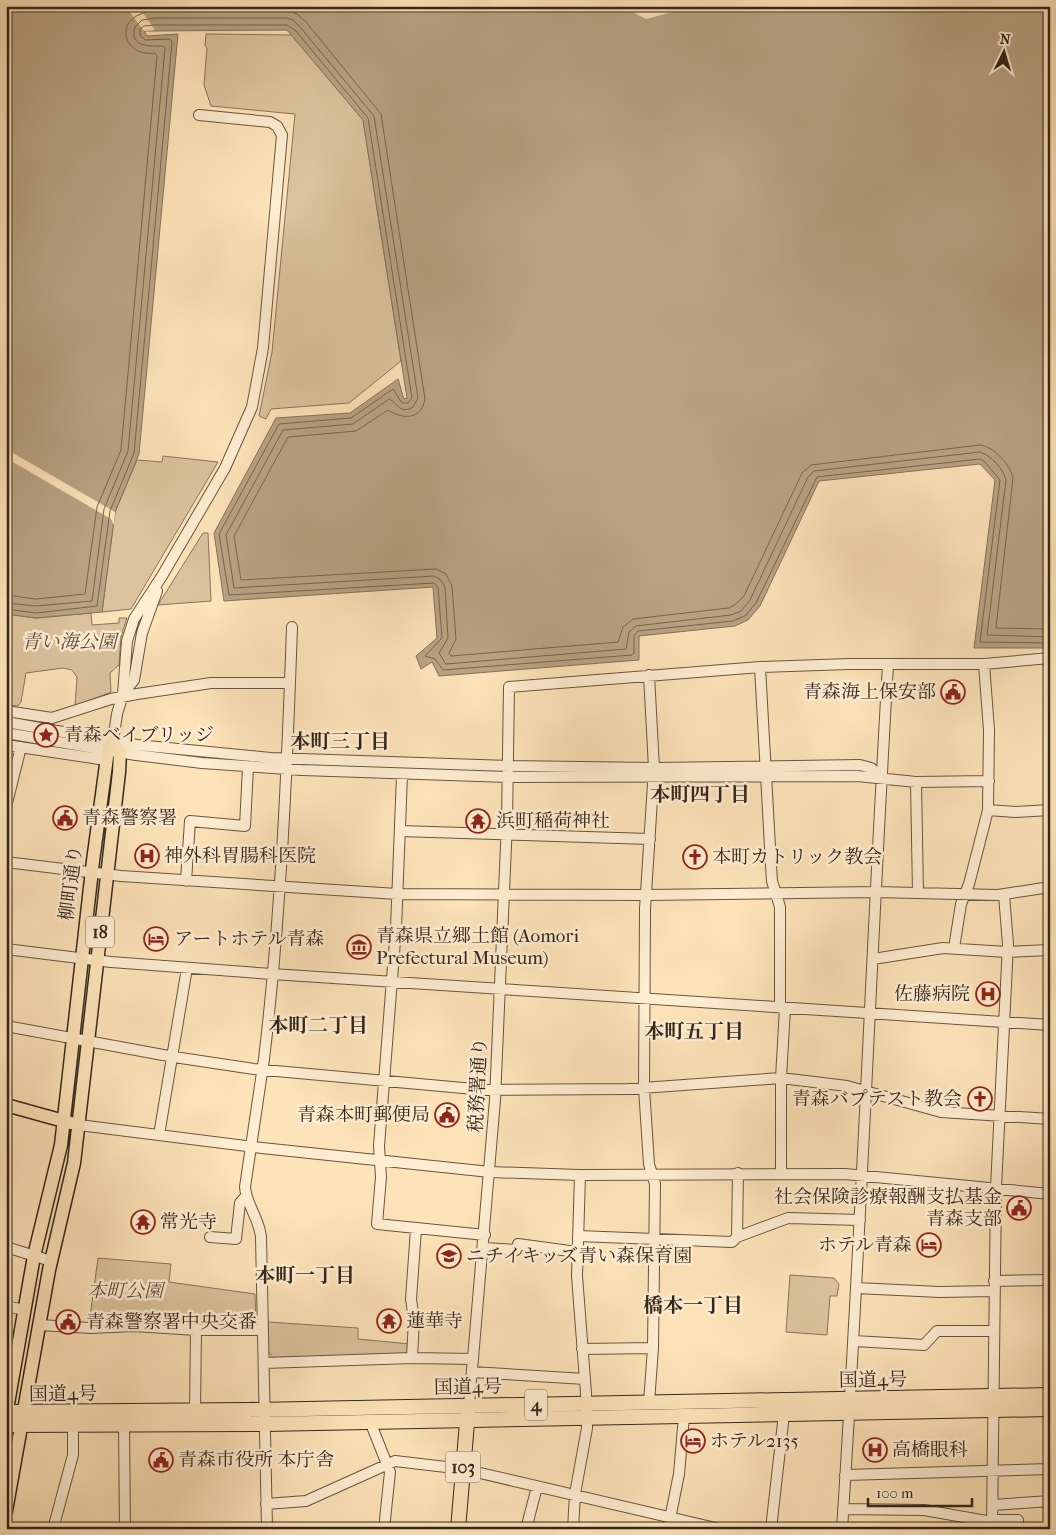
<svg xmlns="http://www.w3.org/2000/svg" width="1056" height="1535" font-family="'IM FELL French Canon','Noto Serif JP',serif">
<style>
.green{fill:#dcc39d;stroke:#88745c}
.water{fill:#b9a383;stroke:#84715a}
.pier{fill:#fee3b8}
.lines{fill:none;stroke-linecap:round;stroke-linejoin:round}
.shore{stroke:#766450;stroke-width:1}
.minor-casing{stroke:#665543;stroke-width:12}
.major-casing{stroke:#34261c;stroke-width:15}
.highway-casing{stroke:#34261c;stroke-width:16}
.minor{stroke:#feedd1;stroke-width:10}
.major{stroke:#fee3b8;stroke-width:12}
.highway{stroke:#fee3b8;stroke-width:14}
.labels{text-anchor:middle;dominant-baseline:central;stroke-width:5;stroke-linejoin:round;paint-order:stroke}
.shield{fill:#feedd1;stroke:#716252;stroke-width:1}
.shield-label{font-size:18px;font-weight:bold;fill:#34261c}
.park-label{font-size:19px;font-style:italic;fill:#5e4d3c;stroke:#feedd1}
.poi-label{font-size:19px;fill:#34261c;stroke:#feedd1;text-anchor:start}
.street-label{font-size:19px;fill:#34261c;stroke:#feedd1}
.neighbourhood-label{font-size:20px;font-weight:bold;fill:#34261c;stroke:#feedd1}
</style>
<rect width="100%" height="100%" fill="#fee3b8"/>
<filter id="stains"><feTurbulence type="fractalNoise" baseFrequency=".004" numOctaves="4"/><feColorMatrix values="0 0 0 0 .2 0 0 0 0 .09 0 0 0 0 .02 0 0 0 .5 -.17"/></filter>
<radialGradient id="worn" r=".72"><stop offset=".6" stop-color="#630" stop-opacity="0"/><stop offset="1" stop-color="#630" stop-opacity=".3"/></radialGradient>
<!-- green -->
<path class="green" d="M206,34L292,35L363,120L401,361L349,403L271,409L266,419L259,416L272,352L295,114L211,106L204,85L207,48L205,46Z
M163,456L218,462L131,609L102,612L115,512L137,460L162,462Z
M203,533H208L211,601L158,605Z
M91,613L92,625L119,623V618H127L121,637L119,665L110,673L111,692L75,706L77,677L72,670L63,668L26,673L21,702L18,706L6,705V614L36,618Z
M98,1258L171,1264L169,1282L255,1294L256,1325L89,1324Z
M790,1275L834,1278L839,1284L837,1296H830L827,1335L786,1332Z
M268,1322L358,1328V1339L410,1344L409,1351L403,1356L274,1359L268,1351Z"/>
<!-- water -->
<path class="water" d="M6,6H1050V648H974L995,480L980,464L819,481L760,606L748,620L735,626L639,636V660L439,676L432,662L421,669L416,656L437,638L433,587L224,601L214,533L276,418L350,413L398,379L404,399L407,398L363,120L287,30L144,31L147,36L178,34L139,454L115,512L102,612L36,618L6,614Z"/>
<!-- pier -->
<path class="pier" d="M125,6H138L155,30L144,31Z
M621,6H638L649,12L669,6H696L646,19Z
M6,449L115,512L114,525L111,519L6,458Z"/>
<g class="lines">
<!-- shore -->
<path class="shore" d="M6,595L36,599L85,594L97,507L121,450L157,56L155,53C122,58 111,15 154,11H288L297,14L306,22L381,114L425,399C421,421 402,419 388,410L356,431L288,437L234,536L241,580L436,569L446,574L452,586L456,639L449,653L451,656L618,642L623,627L633,619L729,608L736,604L744,596L802,473L811,465L980,445C994,447 1010,464 1013,478L996,628L1050,629
M6,603L36,606L92,601L104,509L128,451L165,48L163,46C150,46 129,48 135,27L142,20L155,18H287L293,20L300,27L374,116L418,398L413,407C400,415 398,403 389,399L353,424L283,430L226,535L234,588L434,576L441,580L445,587L448,638L439,653L446,664L626,649L629,632L636,626L731,615L741,611L750,600L808,477L814,471L980,452C990,455 1004,469 1006,480L987,635L1050,637
M6,609L36,613L97,606L110,511L134,453L172,42L170,39L145,40L140,35V29L144,26L155,25H287L296,31L368,118L412,398L408,403H402L393,389L351,418L279,424L219,534L229,595L434,583L438,588L442,638L425,656L435,659L443,670L632,655L634,653V636L638,631L733,621L745,616L756,603L817,477L980,459L984,461L1000,480L980,642L1050,643"/>
<!-- minor casing -->
<g class="minor-casing">
<path id="minor" d="M760,667L771,865L772,881L780,907V1008
M123,694L134,680L142,633L157,591
M6,711L52,718L111,699L137,694L211,683H290
M6,722L137,745L271,758L509,766L654,768L860,765L871,768L881,777
M6,733L136,755L202,763L302,770L508,777L857,776L916,782L989,781
M113,741L117,714L123,694L127,641L134,619L162,576L225,468L252,407L263,348L282,135L277,126L270,122L199,115
M6,745L106,760
M402,775L396,928L379,1146L381,1177L377,1224L485,1235
M916,782L918,893
M6,807L21,747
M988,810L1015,812L1050,810
M400,831L650,839
M6,862L121,876L397,894L646,895L876,892L998,895L1050,887
M186,881L190,821L245,826L248,767
M954,948L961,904L969,884L988,810L989,730L984,664
M6,949L111,962L272,974L1050,1025
M873,959L943,948L1007,952L1050,950
M6,1026L174,1057L254,1069L485,1090L628,1089L781,1078L847,1086L941,1112L1050,1119
M79,1125L262,1148L490,1172L580,1175L845,1174L1050,1194
M159,1135L187,968
M781,1173V1078L785,1008
M578,1236L732,1242L737,1237L788,1218L860,1220
M210,1237L236,1239L240,1203L246,1196
M737,1237L738,1173
M6,1247L51,1261
M484,1248L516,1250L518,1244L577,1252
M994,1281L1050,1280
M856,1288L940,1292L994,1291
M6,1306L24,1310
M39,1325L91,1328L134,1326L196,1330H263
M854,1341L924,1345L937,1331H993
M582,1349L653,1348
M412,1358L414,1320L411,1299L416,1229
M264,1363L412,1358L473,1359
M472,1372L585,1379
M649,1403L653,1348L655,1184L649,1164L644,1088L645,909L654,768L649,675
M469,1405L495,1100L507,822L509,687L760,667L849,664H984L1050,658
M195,1411L196,1330
M373,1421V1429L390,1472L384,1529
M124,1425L125,1529
M845,1475L1050,1469
M266,1504L306,1501L395,1461L463,1469L720,1529
M993,1505L1050,1501
M843,1509L924,1510L992,1522
M993,1520H1018V1529
M53,1529L73,1455V1426
M267,1529L261,1237C259,1218 246,1204 245,1187C251,1144 258,1102 264,1059C281,916 287,771 292,627
M526,1529L537,1487
M573,1529L575,1494L587,1428L586,1393L577,1276L580,1175
M668,1529L679,1474L684,1416
M771,1529L784,1414
M842,1529C861,1241 871,953 888,665
M992,1529L996,1188L1008,944L1004,895"/>
</g>
<!-- major casing -->
<g class="major-casing">
<path id="major" d="M6,1105L71,1123
M6,1415L34,1256L61,1145L93,861L108,750L113,741L120,753L119,772L74,1163L49,1270L6,1511"/>
</g>
<!-- highway casing -->
<g class="highway-casing">
<path id="highway" d="M6,1412L248,1410L1050,1395
M6,1425L265,1424L1050,1409
M458,1529L468,1411"/>
</g>
<!-- minor -->
<use href="#minor" class="minor"/>
<!-- major -->
<use href="#major" class="major"/>
<!-- highway -->
<use href="#highway" class="highway"/>
</g>
<!-- icons -->
<defs>
<g id="civic-ring" transform="scale(1.25)"><circle r="9.5" fill="#feedd1" stroke="#8f2418" stroke-width="1.5"/><path d="M-.6-6.5H3V-4.5H.6V-3L4-1V1h2V6H-6V1h2V-1L-.6-3ZM-1.2 2.5V6h2.4V2.5Z" fill="#8f2418"/></g>
<g id="sight-ring" transform="scale(1.25)"><circle r="9.5" fill="#feedd1" stroke="#8f2418" stroke-width="1.5"/><path d="M0-6L1.8-2.2L6-1.7L2.9 1.2L3.7 5.4L0 3.3L-3.7 5.4L-2.9 1.2L-6-1.7L-1.8-2.2Z" fill="#8f2418"/></g>
<g id="temple-ring" transform="scale(1.25)"><circle r="9.5" fill="#feedd1" stroke="#8f2418" stroke-width="1.5"/><path d="M0-6L5-2H3V0L6.5 2.5H4V6H1.5V3h-3V6H-4V2.5H-6.5L-3 0V-2H-5Z" fill="#8f2418"/></g>
<g id="hospital-ring" transform="scale(1.25)"><circle r="9.5" fill="#feedd1" stroke="#8f2418" stroke-width="1.5"/><path d="M-5-5h3v3.5h4V-5h3V5h-3V1.5h-4V5h-3Z" fill="#8f2418"/></g>
<g id="church-ring" transform="scale(1.25)"><circle r="9.5" fill="#feedd1" stroke="#8f2418" stroke-width="1.5"/><path d="M-1.2-6h2.4v3.5h3.3v2.4h-3.3V6h-2.4V-.1h-3.3v-2.4h3.3Z" fill="#8f2418"/></g>
<g id="hotel-ring" transform="scale(1.25)"><circle r="9.5" fill="#feedd1" stroke="#8f2418" stroke-width="1.5"/><path d="M-6-4.5h1.5V1H6V5H4.5V3h-9V5H-6ZM-4 0a1.8 1.8 0 1 1 3.6 0ZM.5 0V-2.5h3Q6-2.5 6 0Z" fill="#8f2418"/></g>
<g id="museum-ring" transform="scale(1.25)"><circle r="9.5" fill="#feedd1" stroke="#8f2418" stroke-width="1.5"/><path d="M0-6L6-3V-2H-6V-3ZM-5-1h2V3h-2ZM-1-1h2V3h-2ZM3-1h2V3H3ZM-6 4H6V6H-6Z" fill="#8f2418"/></g>
<g id="school-ring" transform="scale(1.25)"><circle r="9.5" fill="#feedd1" stroke="#8f2418" stroke-width="1.5"/><path d="M0-5L7-2L0 1L-7-2ZM-4 1L0 2.5L4 1V4Q0 6-4 4Z" fill="#8f2418"/></g>
</defs>
<g fill-rule="evenodd">
<use href="#civic-ring" x="953" y="692"/>
<use href="#sight-ring" x="46" y="735"/>
<use href="#civic-ring" x="65" y="818"/>
<use href="#temple-ring" x="478" y="821"/>
<use href="#hospital-ring" x="147" y="856"/>
<use href="#church-ring" x="695" y="857"/>
<use href="#hotel-ring" x="156" y="939"/>
<use href="#museum-ring" x="359" y="947"/>
<use href="#hospital-ring" x="988" y="994"/>
<use href="#church-ring" x="980" y="1099"/>
<use href="#civic-ring" x="447" y="1115"/>
<use href="#civic-ring" x="1019" y="1208"/>
<use href="#temple-ring" x="143" y="1222"/>
<use href="#hotel-ring" x="929" y="1245"/>
<use href="#school-ring" x="449" y="1256"/>
<use href="#temple-ring" x="389" y="1321"/>
<use href="#civic-ring" x="68" y="1322"/>
<use href="#hotel-ring" x="693" y="1441"/>
<use href="#hospital-ring" x="875" y="1450"/>
<use href="#civic-ring" x="161" y="1460"/>
</g>
<g class="labels">
<!-- shield labels -->
<g class="shield">
<rect x="86" y="916.5" width="28" height="31" rx="4"/>
<rect x="525" y="1389.5" width="22" height="31" rx="4"/>
<rect x="445.5" y="1451.5" width="35" height="31" rx="4"/>
</g>
<g class="shield-label">
<text x="100" y="932">18</text>
<text x="536" y="1405">4</text>
<text x="463" y="1467">103</text>
</g>
<!-- park labels -->
<g class="park-label">
<text x="69" y="642">青い海公園</text>
<text x="125" y="1291">本町公園</text>
</g>
<!-- poi labels -->
<g class="poi-label">
<text x="936" y="692" text-anchor="end">青森海上保安部</text>
<text x="64" y="735">青森ベイブリッジ</text>
<text x="82" y="818">青森警察署</text>
<text x="496" y="821">浜町稲荷神社</text>
<text x="164" y="856">神外科胃腸科医院</text>
<text x="712" y="857">本町カトリック教会</text>
<text x="376" y="936">青森県立郷土館 (Aomori<tspan x="376" dy="22">Prefectural Museum)</tspan></text>
<text x="174" y="939">アートホテル青森</text>
<text x="970" y="994" text-anchor="end">佐藤病院</text>
<text x="962" y="1099" text-anchor="end">青森バプテスト教会</text>
<text x="430" y="1115" text-anchor="end">青森本町郵便局</text>
<text x="1002" y="1197" text-anchor="end">社会保険診療報酬支払基金<tspan x="1002" dy="22">青森支部</tspan></text>
<text x="160" y="1222">常光寺</text>
<text x="912" y="1245" text-anchor="end">ホテル青森</text>
<text x="466" y="1256">ニチイキッズ青い森保育園</text>
<text x="406" y="1321">蓮華寺</text>
<text x="86" y="1322">青森警察署中央交番</text>
<text x="710" y="1441">ホテル2135</text>
<text x="892" y="1450">高橋眼科</text>
<text x="178" y="1460">青森市役所 本庁舎</text>
</g>
<!-- street labels -->
<g class="street-label">
<text transform="translate(71 883) rotate(-83)">柳町通り</text>
<text transform="translate(478 1085) rotate(-87)">税務署通り</text>
<text transform="translate(873 1380) rotate(-1)">国道4号</text>
<text transform="translate(468 1387) rotate(-1)">国道4号</text>
<text transform="translate(63 1394) rotate(-1)">国道4号</text>
</g>
<!-- neighbourhood labels -->
<g class="neighbourhood-label">
<text x="340" y="741">本町三丁目</text>
<text x="700" y="794">本町四丁目</text>
<text x="318" y="1025">本町二丁目</text>
<text x="694" y="1031">本町五丁目</text>
<text x="305" y="1275">本町一丁目</text>
<text x="693" y="1305">橋本一丁目</text>
</g>
</g>
<!-- margin -->
<rect width="1056" height="1535" fill="none" stroke="#fee3b8" stroke-width="25"/>
<rect x="8" y="8" width="1041" height="1520" fill="none" stroke="#34261c" stroke-width="2.5"/>
<rect x="12" y="12" width="1031" height="1510" fill="none" stroke="#34261c"/>
<!-- north arrow -->
<g transform="translate(1004 52) rotate(5)" stroke="#feedd1" stroke-width="4" paint-order="stroke">
<path d="M0-4L9 19L0 12L-9 19Z" fill="#34261c"/>
<text y="-8" font-size="14" font-weight="bold" text-anchor="middle" fill="#34261c">N</text>
</g>
<!-- scale -->
<path d="M868 1498v8h104v-8" fill="none" stroke="#34261c" stroke-width="2.5"/>
<text x="876" y="1498" font-size="15" fill="#34261c" stroke="#feedd1" stroke-width="4" paint-order="stroke">100 m</text>
<rect width="100%" height="100%" filter="url(#stains)"/>
<rect width="100%" height="100%" fill="url(#worn)"/>
</svg>
